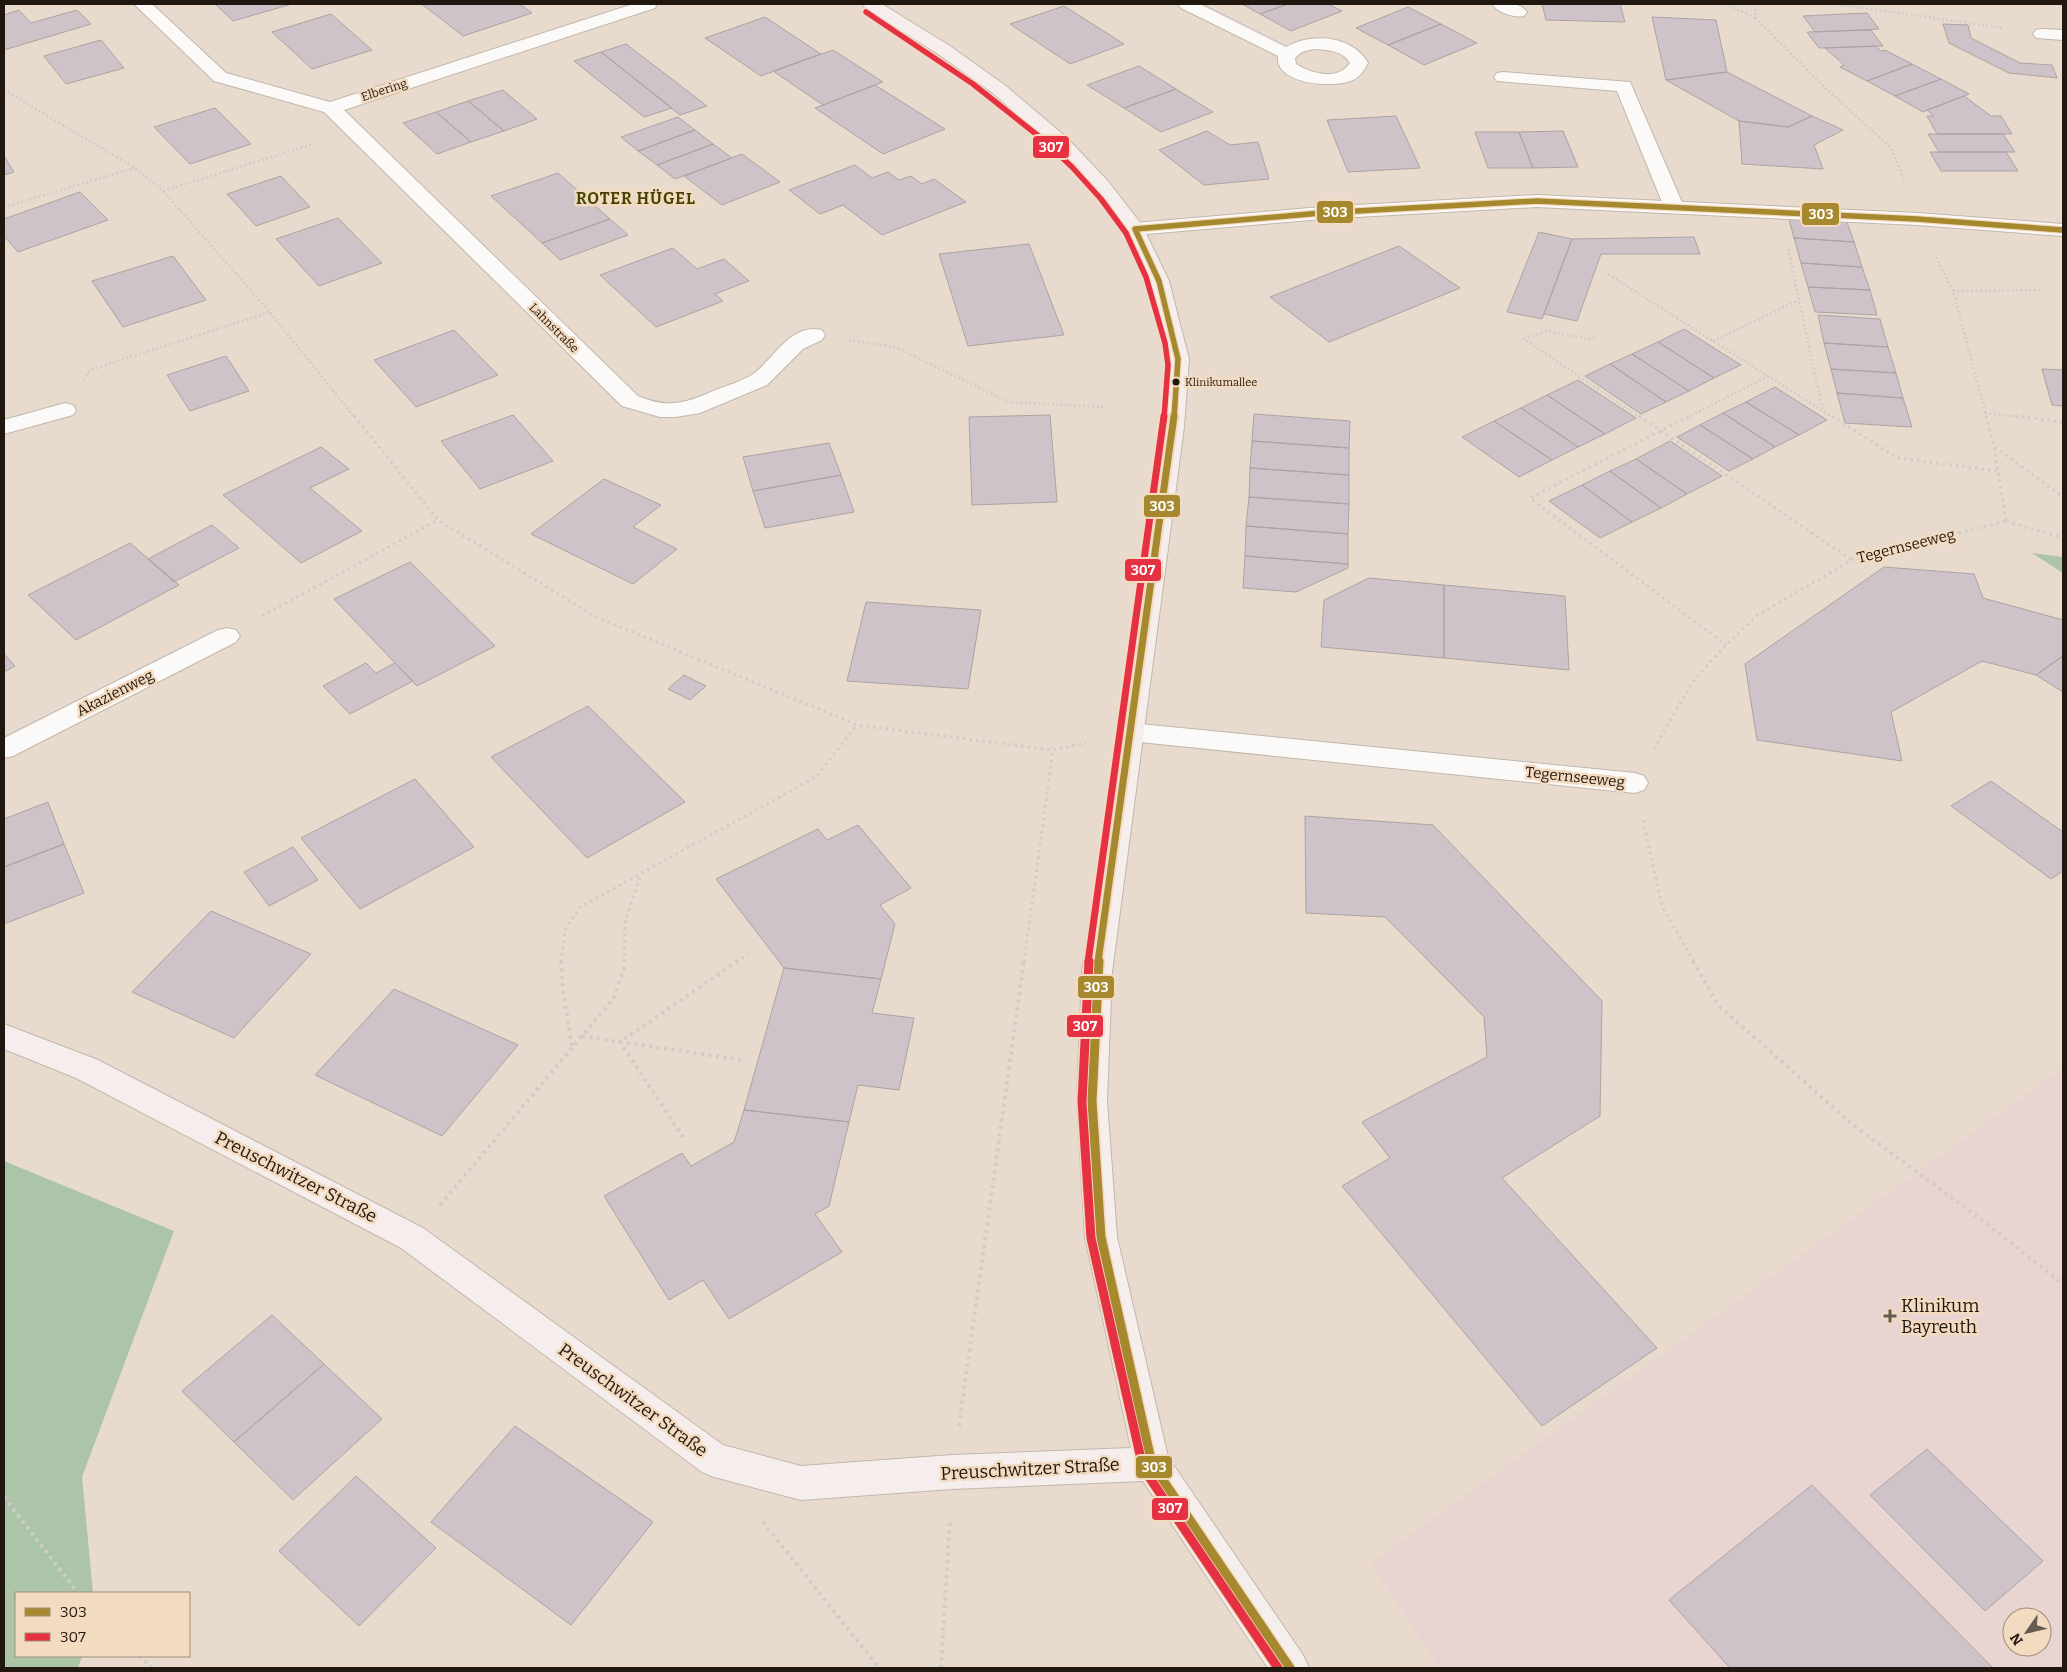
<svg xmlns="http://www.w3.org/2000/svg" width="2067" height="1672" font-family="Bitter,serif">
<style>
.medical{fill:#e8d4d1;fill-rule:evenodd}
.forest{fill:#acc5a8}
.building{fill:#cec3c8;stroke:#aca3a2}
.lines{fill:none;stroke-linecap:round;stroke-linejoin:round}
.lane-casing{stroke:#c1b7ac;stroke-width:2}
.street-casing{stroke:#c1b7ac;stroke-width:2}
.secondary-casing{stroke:#c1b7ac;stroke-width:2}
.path-far2{stroke:#d0cdc9;stroke-width:2.5;stroke-dasharray:2 2.5;stroke-linecap:butt}
.path-far1{stroke:#d0cdc9;stroke-width:3;stroke-dasharray:2.5 4;stroke-linecap:butt}
.path{stroke:#d0cdc9;stroke-width:4;stroke-dasharray:3 4.5;stroke-linecap:butt}
.lane{fill:#fcfaf8;fill-rule:evenodd}
.street{fill:#fcfaf8;fill-rule:evenodd}
.secondary{fill:#f5eeec;fill-rule:evenodd}
.bus-1-far2-casing{stroke:#f3dbc2;stroke-width:8}
.bus-1-far1-casing{stroke:#f3dbc2;stroke-width:11}
.bus-1-casing{stroke:#f3dbc2;stroke-width:12}
.bus-2-far2-casing{stroke:#f3dbc2;stroke-width:8}
.bus-2-far1-casing{stroke:#f3dbc2;stroke-width:11}
.bus-2-casing{stroke:#f3dbc2;stroke-width:12}
.bus-1-far2{stroke:#a6882e;stroke-width:5.5}
.bus-1-far1{stroke:#a6882e;stroke-width:7}
.bus-1{stroke:#a6882e;stroke-width:9}
.bus-2-far2{stroke:#e63143;stroke-width:5.5}
.bus-2-far1{stroke:#e63143;stroke-width:7}
.bus-2{stroke:#e63143;stroke-width:9}
.bus-dot{fill:#20170e;stroke:#f3dbc2;stroke-width:2}
.poi-dot{fill:#665c51;stroke:#f3dbc2;stroke-width:2}
.labels{text-anchor:middle;dominant-baseline:central;stroke-width:5;stroke-linejoin:round;paint-order:stroke}
.far-bus-label{font-size:11px;fill:#20170e;stroke:#f3dbc2;text-anchor:start}
.far-street-label{font-size:12px;fill:#20170e;stroke:#f3dbc2}
.street-label{font-size:15px;fill:#20170e;stroke:#f3dbc2}
.far-district-label{font-size:16px;font-weight:bold;letter-spacing:1px;fill:#464402;stroke:#f3dbc2}
.near-street-label{font-size:18px;fill:#20170e;stroke:#f3dbc2}
.near-poi-label{font-size:18px;fill:#20170e;stroke:#f3dbc2;text-anchor:start}
.line-badge{stroke:#f3dbc2;stroke-width:2}
.badge-label{font-size:14px;text-anchor:middle;font-weight:bold;fill:#fff}
</style>
<rect width="100%" height="100%" fill="#e8dbcd"/>
<!-- medical -->
<path class="medical" d="M2063,1068V1668H1439L1371,1563ZM2012,1617H2042V1647H2012Z"/>
<!-- forest -->
<path class="forest" d="M2032,553L2063,557V573Z
M4,1161L174,1231L82,1477L93,1593H16V1656H82L78,1668H4Z"/>
<!-- building -->
<path class="building" d="M215,4H292L233,21Z
M427,4H520L532,13L463,36L423,5Z
M1242,4H1288L1260,14Z
M1288,4H1328L1342,11L1291,31L1260,14Z
M1542,4H1620L1625,22L1546,20Z
M1064,6L1124,44L1070,64L1010,24Z
M1408,7L1441,24L1388,45L1356,28Z
M19,10L31,23L77,10L91,24L4,50V15Z
M1867,13L1879,29L1815,32L1803,16Z
M331,14L372,50L312,69L272,32Z
M765,17L821,54L761,76L705,38Z
M1652,17L1716,20L1727,72L1666,80Z
M1441,24L1477,43L1424,65L1388,45Z
M1943,24L1968,25L1971,38L2020,63L2052,65L2057,78L2009,73L1949,43Z
M1871,30L1883,46L1819,48L1807,32Z
M101,40L124,68L66,84L44,56Z
M626,44L707,106L680,115L601,52Z
M1875,46L1881,51L1885,50L1912,64L1867,81L1840,67L1844,65L1825,48Z
M833,50L883,82L823,105L773,71Z
M601,52L672,108L644,117L574,61Z
M1912,64L1941,79L1895,96L1867,81Z
M1139,66L1176,89L1124,108L1087,85Z
M1727,72L1812,116L1788,127L1739,121L1666,80Z
M1941,79L1969,94L1923,112L1895,96Z
M875,85L945,129L883,154L815,108Z
M1176,89L1213,112L1161,132L1124,108Z
M503,90L537,119L504,131L468,101Z
M1964,96L1991,116H2001L2012,134H1937L1927,116H1934L1927,110Z
M468,101L504,131L471,142L436,112Z
M215,108L251,144L190,164L154,127Z
M436,112L471,142L437,154L403,123Z
M1396,116L1420,168L1348,172L1327,120Z
M1812,116L1843,130L1814,145L1823,169L1742,164L1739,121L1788,127Z
M678,117L695,130L638,151L621,137Z
M695,130L713,144L657,165L638,151Z
M1207,131L1230,145L1258,142L1269,179L1204,185L1159,150Z
M1563,131L1578,167L1533,168L1519,132Z
M1475,132H1519L1533,168H1488Z
M1928,134H2003L2015,152H1939Z
M713,144L732,158L675,179L657,165Z
M1930,152H2006L2018,171H1941Z
M742,154L780,182L722,205L684,176Z
M4,156L14,172L4,175Z
M855,165L872,178L888,172L899,180L911,176L922,184L934,179L966,202L882,235L843,205L820,214L789,190Z
M558,173L610,219L542,243L491,196Z
M281,176L310,207L256,226L227,194Z
M80,192L108,220L18,252L4,236V219Z
M1788,216L1846,219L1854,242L1794,238Z
M338,218L382,263L319,286L276,239Z
M610,219L628,235L560,260L542,243Z
M1539,232L1572,239L1542,319L1507,312Z
M1694,237L1700,254H1601L1577,321L1544,314L1572,239Z
M1794,238L1854,242L1862,267L1801,263Z
M1029,244L1064,335L968,346L939,254Z
M1399,246L1460,288L1329,342L1270,297Z
M673,248L697,269L724,259L749,281L715,294L723,301L656,327L600,275Z
M173,256L206,300L123,327L92,281Z
M1801,263L1862,267L1870,290L1808,287Z
M1808,287L1870,290L1877,315L1815,312Z
M1818,315L1880,319L1888,347L1824,343Z
M1684,329L1741,365L1714,378L1658,342Z
M454,330L498,375L416,407L374,360Z
M1658,342L1714,378L1689,391L1632,354Z
M1824,343L1888,347L1896,373L1831,369Z
M1632,354L1689,391L1666,402L1610,364Z
M226,356L249,391L190,411L167,375Z
M1610,364L1666,402L1641,414L1585,376Z
M1831,369L1896,373L1903,398L1837,393Z
M2042,369L2063,370V406L2052,405Z
M1578,380L1636,418L1605,434L1547,395Z
M1775,387L1827,420L1799,435L1746,402Z
M1837,393L1903,398L1912,427L1845,423Z
M1547,395L1605,434L1578,447L1521,408Z
M1746,402L1799,435L1775,447L1723,413Z
M1521,408L1578,447L1552,460L1494,421Z
M1723,413L1775,447L1753,459L1700,425Z
M1254,414L1350,421L1349,448L1252,441Z
M513,415L553,461L480,489L441,441Z
M1050,415L1057,502L972,505L969,417Z
M1494,421L1552,460L1519,477L1462,437Z
M1700,425L1753,459L1729,471L1677,437Z
M1252,441L1349,448V475L1250,468Z
M1670,441L1722,476L1687,494L1636,459Z
M829,443L841,475L753,491L743,457Z
M321,447L349,469L310,488L362,531L301,563L223,495Z
M1636,459L1687,494L1661,508L1610,471Z
M1250,468L1349,475V504L1249,497Z
M1610,471L1661,508L1632,522L1582,485Z
M841,475L854,512L765,528L753,491Z
M604,479L661,505L633,527L677,549L633,584L531,534Z
M1582,485L1632,522L1600,538L1549,501Z
M1249,497L1349,504L1348,534L1246,526Z
M212,525L239,548L174,582L148,559Z
M1246,526L1348,534V564L1245,556Z
M130,543L179,585L76,640L28,595Z
M1245,556L1348,564V568L1296,592L1243,588Z
M410,562L495,646L417,686L334,599Z
M1884,567L1974,574L1983,598L2063,620V656L2036,675L1982,661L1891,712L1902,761L1757,740L1745,664Z
M1369,578L1444,585V658L1321,647L1324,600Z
M1444,585L1565,596L1569,670L1444,658Z
M866,602L981,610L968,689L847,681Z
M4,654L15,666L4,672Z
M2063,656V692L2036,675Z
M366,663L376,673L395,663L413,681L350,714L323,686Z
M684,675L706,686L690,700L668,689Z
M588,706L685,802L587,858L491,757Z
M415,779L474,847L360,909L301,838Z
M1991,781L2063,832V871L2051,879L1951,806Z
M48,802L64,844L4,867V819Z
M1305,816L1433,825L1602,1001L1600,1116L1502,1178L1657,1348L1542,1426L1342,1186L1390,1158L1362,1122L1487,1057L1484,1017L1385,917L1306,913Z
M858,825L911,888L880,905L895,924L881,979L784,968L716,879L818,829L827,840Z
M64,844L84,893L4,924V867Z
M293,847L318,880L269,906L244,872Z
M211,911L311,954L234,1038L132,992Z
M784,968L881,979L872,1013L914,1018L899,1090L858,1085L849,1122L744,1110Z
M394,989L518,1045L442,1136L315,1075Z
M744,1110L849,1122L829,1206L815,1214L842,1252L729,1319L703,1280L669,1300L604,1196L682,1153L691,1166L734,1142Z
M272,1315L324,1364L234,1442L182,1391Z
M324,1364L382,1419L293,1500L234,1442Z
M515,1426L653,1522L571,1625L431,1522Z
M1927,1449L2043,1561L1985,1611L1870,1495Z
M356,1476L436,1548L359,1626L279,1551Z
M1812,1485L1993,1668H1730L1669,1600Z"/>
<g class="lines">
<!-- lane casing -->
<g class="lane-casing">
<path id="lane" d="M1503,72L1630,82L1684,207L1681,211L1674,213L1667,211L1664,207L1617,91L1497,81L1494,77L1497,73Z"/>
</g>
<!-- street casing -->
<g class="street-casing">
<path id="street" d="M134,4H152L226,73L330,102L633,4H657L655,8L344,110L638,396C671,410 687,402 718,389C729,385 741,381 750,376C773,362 789,322 822,330L825,335L822,340L803,349L767,385L700,413L676,417H660L622,406L324,112L214,81Z
M1178,4H1200L1286,47C1312,32 1353,36 1368,63C1364,70 1360,77 1353,80C1334,89 1274,84 1278,56L1181,8ZM1316,49C1329,50 1343,51 1350,63C1338,81 1312,74 1296,64L1295,58C1301,51 1308,50 1316,49Z
M1492,4C1504,3 1519,1 1527,12L1524,16C1514,18 1498,13 1492,4Z
M2042,29L2063,30V40L2036,38L2033,34L2036,30Z
M1537,195L1917,213L2063,224V236L1917,225L1537,207L1321,219L1135,235L1128,233L1125,229L1128,225L1135,223L1321,207Z
M65,403L73,405L76,410L73,415L4,434V420Z
M227,628L236,630L240,636L236,642L13,756L4,758V738L218,630Z
M1130,723L1635,773L1644,776L1648,783L1644,790L1635,793L1130,741L1121,739L1117,732L1121,725Z"/>
</g>
<!-- secondary casing -->
<g class="secondary-casing">
<path id="secondary" d="M862,4H882L950,46L1006,86L1066,137L1107,180L1142,225L1169,281L1189,359L1184,427L1112,972L1107,1101L1117,1237L1168,1457L1303,1655L1309,1668H1268L1143,1481L952,1489L801,1500L714,1477L702,1472L401,1248L76,1078L4,1049V1024L98,1060L423,1228L723,1445L801,1466L952,1455L1131,1448L1085,1237L1077,1101L1082,972L1162,427L1167,359L1149,281L1126,230L1093,188L1052,145L994,94L938,54L865,8Z"/>
</g>
<!-- path-far2 -->
<path class="path-far2" d="M1725,4L1756,18
M1755,4L1756,19L1819,82L1891,148L1905,182
M1835,4L2004,28
M4,90L135,168L163,191L270,312L355,418
M163,191L313,144
M4,207L135,168
M1788,249L1823,411
M1936,257L1953,291L1987,418
M1608,274L1834,418
M1953,291L2041,290
M1595,337L1588,339L1546,331L1524,339L1641,418
M849,340L896,347L1008,402L1105,407
M1713,341L1799,300
M84,380L90,370L270,312
M1985,413L2026,418
M1687,418L1768,376"/>
<!-- path-far1 -->
<path class="path-far1" d="M354,416L438,520L594,616L857,725L1053,750L1086,743
M1639,416L1852,560
M1689,416L1530,498L1726,645
M1832,416L1897,458L1998,471
M1986,416L1994,446L2006,521
M2015,416L2063,422
M1995,447L2063,497
M2006,521L2063,538
M262,616L438,520
M1654,749L1693,681L1726,645L1758,615L1852,560L2006,521
M1643,820L1662,906L1694,962
M561,962L565,929L580,907L816,777L857,725
M624,962L625,922L641,874
M736,962L748,954
M1024,962L1053,750"/>
<!-- path -->
<path class="path" d="M561,961L563,990L572,1047
M738,961L620,1042L743,1060
M1693,961L1718,1005L1852,1124L1987,1224L2063,1284
M582,1036L620,1042L685,1140
M440,1205L613,999L624,969V961
M959,1426L1024,961
M4,1497L78,1593
M763,1522L879,1668
M139,1656L152,1668
M941,1668L950,1519"/>
<!-- lane -->
<use href="#lane" class="lane"/>
<!-- street -->
<use href="#street" class="street"/>
<!-- secondary -->
<use href="#secondary" class="secondary"/>
<!-- bus-1-far2 casing -->
<g class="bus-1-far2-casing">
<path id="bus-1-far2" d="M1174,418L1178,359L1159,281L1135,229L1321,213L1537,201L1917,219L2063,230"/>
</g>
<!-- bus-1-far1 casing -->
<g class="bus-1-far1-casing">
<path id="bus-1-far1" d="M1098,962L1174,416"/>
</g>
<!-- bus-1 casing -->
<g class="bus-1-casing">
<path id="bus-1" d="M1099,961L1092,1101L1101,1237L1152,1464L1290,1668"/>
</g>
<!-- bus-2-far2 casing -->
<g class="bus-2-far2-casing">
<path id="bus-2-far2" d="M866,12L973,84L1041,138L1072,167L1101,199L1126,233L1146,277L1165,343L1168,365L1164,418"/>
</g>
<!-- bus-2-far1 casing -->
<g class="bus-2-far1-casing">
<path id="bus-2-far1" d="M1088,962L1164,416"/>
</g>
<!-- bus-2 casing -->
<g class="bus-2-casing">
<path id="bus-2" d="M1089,961L1082,1102L1091,1238L1143,1468L1278,1668"/>
</g>
<!-- bus-1-far2 -->
<use href="#bus-1-far2" class="bus-1-far2"/>
<!-- bus-1-far1 -->
<use href="#bus-1-far1" class="bus-1-far1"/>
<!-- bus-1 -->
<use href="#bus-1" class="bus-1"/>
<!-- bus-2-far2 -->
<use href="#bus-2-far2" class="bus-2-far2"/>
<!-- bus-2-far1 -->
<use href="#bus-2-far1" class="bus-2-far1"/>
<!-- bus-2 -->
<use href="#bus-2" class="bus-2"/>
</g>
<!-- markers -->
<circle class="bus-dot" cx="1176" cy="382" r="4.5"/>
<path class="poi-dot" d="M1887.5 1308.5h5v5h5v5h-5v5h-5v-5h-5v-5h5z"/>
<g class="labels">
<!-- far-bus labels -->
<g class="far-bus-label">
<text x="1185" y="382">Klinikumallee</text>
</g>
<!-- far-street labels -->
<g class="far-street-label">
<text transform="translate(384 90) rotate(-18)">Elbering</text>
<text transform="translate(554 328) rotate(45)">Lahnstraße</text>
</g>
<!-- street labels -->
<g class="street-label">
<text transform="translate(1906 546) rotate(-14)">Tegernseeweg</text>
<text transform="translate(115 693) rotate(-27)">Akazienweg</text>
<text transform="translate(1575 777) rotate(6)">Tegernseeweg</text>
</g>
<!-- far-district labels -->
<g class="far-district-label">
<text x="636" y="198">ROTER HÜGEL</text>
</g>
<!-- near-street labels -->
<g class="near-street-label">
<text transform="translate(296 1177) rotate(27)">Preuschwitzer Straße</text>
<text transform="translate(633 1400) rotate(36)">Preuschwitzer Straße</text>
<text transform="translate(1030 1469) rotate(-3)">Preuschwitzer Straße</text>
</g>
<!-- near-poi labels -->
<g class="near-poi-label">
<text x="1901" y="1306">Klinikum<tspan x="1901" dy="21">Bayreuth</tspan></text>
</g>
</g>
<g class="line-badge">
<rect x="1032" y="135" width="38" height="24" rx="5" fill="#e63143"/>
<rect x="1316" y="200" width="38" height="24" rx="5" fill="#a6882e"/>
<rect x="1801" y="202" width="39" height="24" rx="5" fill="#a6882e"/>
<rect x="1143" y="494" width="38" height="24" rx="5" fill="#a6882e"/>
<rect x="1124" y="558" width="38" height="24" rx="5" fill="#e63143"/>
<rect x="1077" y="975" width="38" height="24" rx="5" fill="#a6882e"/>
<rect x="1066" y="1014" width="38" height="24" rx="5" fill="#e63143"/>
<rect x="1135" y="1455" width="38" height="24" rx="5" fill="#a6882e"/>
<rect x="1151" y="1497" width="38" height="24" rx="5" fill="#e63143"/>
</g>
<g class="badge-label">
<text x="1051" y="152">307</text>
<text x="1335" y="217">303</text>
<text x="1821" y="219">303</text>
<text x="1162" y="511">303</text>
<text x="1143" y="575">307</text>
<text x="1096" y="992">303</text>
<text x="1085" y="1031">307</text>
<text x="1154" y="1472">303</text>
<text x="1170" y="1513">307</text>
</g>
<!-- border -->
<rect width="2067" height="1672" fill="none" stroke="#20170e" stroke-width="10"/>
<!-- legend -->
<rect x="15" y="1592" width="175" height="65" fill="#f3dbc2" stroke="#9f8d7a"/>
<rect x="25" y="1608" width="25" height="8" fill="#a6882e" stroke="#9f8d7a"/>
<text x="60" y="1617" font-size="15" fill="#20170e">303</text>
<rect x="25" y="1633" width="25" height="8" fill="#e63143" stroke="#9f8d7a"/>
<text x="60" y="1642" font-size="15" fill="#20170e">307</text>
<!-- north arrow -->
<g transform="translate(2027 1632) rotate(236)"><circle r="24" fill="#f3dbc2" stroke="#9f8d7a"/>
<path d="M0-4L9 19L0 12L-9 19Z" fill="#665c51"/>
<text y="-8" font-size="14" font-weight="bold" text-anchor="middle" fill="#20170e">N</text>
</g>
</svg>
